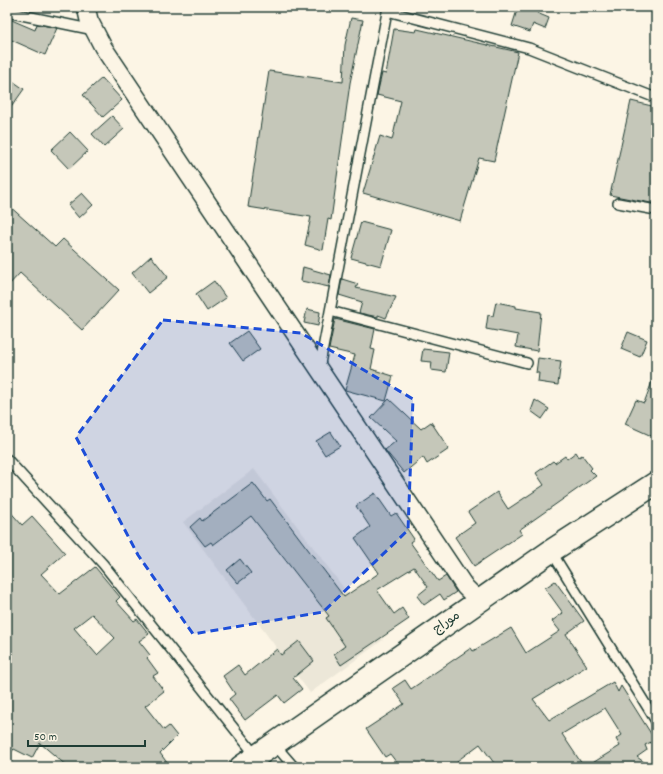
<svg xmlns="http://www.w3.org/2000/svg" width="663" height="774" font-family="Dekko,'Playpen Sans Arabic',sans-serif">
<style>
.built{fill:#ece7d8}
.building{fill:#c5c7b9;stroke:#1f3d34;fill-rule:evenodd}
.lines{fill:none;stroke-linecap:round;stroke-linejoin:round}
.lane-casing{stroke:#1f3d34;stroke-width:12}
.street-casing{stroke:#1f3d34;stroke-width:20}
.secondary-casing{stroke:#1f3d34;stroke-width:25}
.lane{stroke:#fcf5e5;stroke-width:9}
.street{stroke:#fcf5e5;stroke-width:17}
.secondary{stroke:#fcf5e5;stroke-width:22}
.marked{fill:#1d4ed8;fill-opacity:0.2;stroke:#1d4ed8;stroke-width:3;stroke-dasharray:8 5;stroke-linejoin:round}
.labels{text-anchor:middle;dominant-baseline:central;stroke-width:3.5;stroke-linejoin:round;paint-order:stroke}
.street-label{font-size:13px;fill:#1f3d34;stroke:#fcf5e5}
</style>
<rect width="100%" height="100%" fill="#fcf5e5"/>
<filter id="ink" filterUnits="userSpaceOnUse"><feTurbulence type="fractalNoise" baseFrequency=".025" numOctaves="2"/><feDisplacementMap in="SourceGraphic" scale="8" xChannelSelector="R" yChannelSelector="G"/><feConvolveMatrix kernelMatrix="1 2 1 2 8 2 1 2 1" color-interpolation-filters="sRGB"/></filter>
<g filter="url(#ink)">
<!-- built -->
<path class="built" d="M254,469L383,640L310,693L183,522Z"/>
<!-- building -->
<path class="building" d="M518,7H539L537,13L549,18L545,29L533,24L530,32L512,26Z
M7,18L35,30L37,24L57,28L45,55L7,38Z
M351,18L363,20L350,83L331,220L328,219L323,250L305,245L311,217L248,207L269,71L343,82L345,45Z
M394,29L416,32L417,29L518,52L494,161L479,158L460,221L363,193L380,136L392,140L401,101L377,95L382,73L386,74Z
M7,77L24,89L7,113Z
M102,78L122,100L103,117L83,95Z
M631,101L656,107V204L610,195Z
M112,116L124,129L104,147L92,134Z
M70,132L88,151L69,169L51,150Z
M82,193L93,205L79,218L68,205Z
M7,204L55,247L63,239L119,290L82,330L20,273L7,287Z
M361,222L391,230L381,266L351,258Z
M151,256L168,277L148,293L132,273Z
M303,267L331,275L329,287L301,281Z
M342,279L358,284L356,288L396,297L386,318L378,315V317L359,313L362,302L339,295Z
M214,281L226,298L207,311L196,294Z
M496,302L516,306V308L541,312L537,351L516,347L518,335L486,329L488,315L493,316Z
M307,309L320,312L318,326L304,323Z
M335,319L375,329L371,349L375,350L371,369L393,376L386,401L345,390L355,355L329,349Z
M247,331L260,349L243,361L230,343Z
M628,332L647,340L640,357L621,349Z
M423,349L449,352L446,372L431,370L432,362L421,361Z
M538,358L561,361L558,385L538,382L539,373H536Z
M655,374H656V438L625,424L636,400L644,403Z
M389,399L421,429L431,422L449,449L427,464L423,457L404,473L385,450L396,441L371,418Z
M535,400L549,409L542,419L531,411Z
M331,432L340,446L325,455L316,441Z
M576,452L579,457L582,455L592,468L590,470L596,476L519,530L522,534L474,566L455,537L475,523L468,512L497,492L508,509L544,485L536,473L553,461L555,463L565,456L567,459Z
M253,483L267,501L270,499L344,597L379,573L355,538L370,527L356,506L375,493L391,516L396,513L414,539L410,542L438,581L446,576L456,592L444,600L440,594L424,605L417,596L428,587L414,567L377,590L394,614L402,608L409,619L341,665L334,654L345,646L326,618L329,616L251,516L213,545L211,542L205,546L190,527L200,518L202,521Z
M7,508L22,525L32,516L65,553L41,574L60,594L95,567L120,597L116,601L134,621L137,619L149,634L139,641L150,655L147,658L158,673L153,676L164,691L145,706L164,730L169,726L177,736L160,753L170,767H68L40,743L32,758L14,749L7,757ZM92,614L115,638L97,655L74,628Z
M240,559L251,573L238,583L227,570Z
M555,581L584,621L566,634L587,666L533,699L549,720L613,682L618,692L621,686L655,740L645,745L647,750L637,757L651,767H586L620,746L616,739L622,735L605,708L562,734L584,767H497L480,744L457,761L462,767H400L390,754L385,757L366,729L404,704L393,688L405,680L411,689L471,648L473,651L511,628L526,653L560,631L552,621L563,613L545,588Z
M299,641L314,661L293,678L302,689L284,703L278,695L245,720L229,699L235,694L223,676L238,665L245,675L277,649L281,655Z"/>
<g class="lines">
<!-- lane casing -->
<g class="lane-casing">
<path id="lane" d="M387,11L529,48L656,98
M7,12L94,30
M618,203L656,210
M330,311L527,363
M319,369L388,7
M7,459L103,564L256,756
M551,551L656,721
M274,744L294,767"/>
</g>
<!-- street casing -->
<g class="street-casing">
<path id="street" d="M86,7L89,20L103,47L465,587L479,601"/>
</g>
<!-- secondary casing -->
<g class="secondary-casing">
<path id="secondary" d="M241,767L551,551L656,483"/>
</g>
<!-- lane -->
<use href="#lane" class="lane"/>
<!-- street -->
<use href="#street" class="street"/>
<!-- secondary -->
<use href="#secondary" class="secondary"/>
</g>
</g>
<!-- marked area -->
<path class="marked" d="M163,320L301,333L413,399L408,530L323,612L193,634L138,555L76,437Z"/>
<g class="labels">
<!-- street labels -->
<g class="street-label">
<text transform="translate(447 623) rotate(-35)">موراج</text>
</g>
</g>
<!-- margin -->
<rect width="663" height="774" fill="none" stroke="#fcf5e5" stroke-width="24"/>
<rect x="12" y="12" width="639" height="750" fill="none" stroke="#1f3d34" stroke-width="1.5" filter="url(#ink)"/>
<!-- scale -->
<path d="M28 740v6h117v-6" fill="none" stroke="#1f3d34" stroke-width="2"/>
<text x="34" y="740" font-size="12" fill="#1f3d34" stroke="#fcf5e5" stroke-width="3" paint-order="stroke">50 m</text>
</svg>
